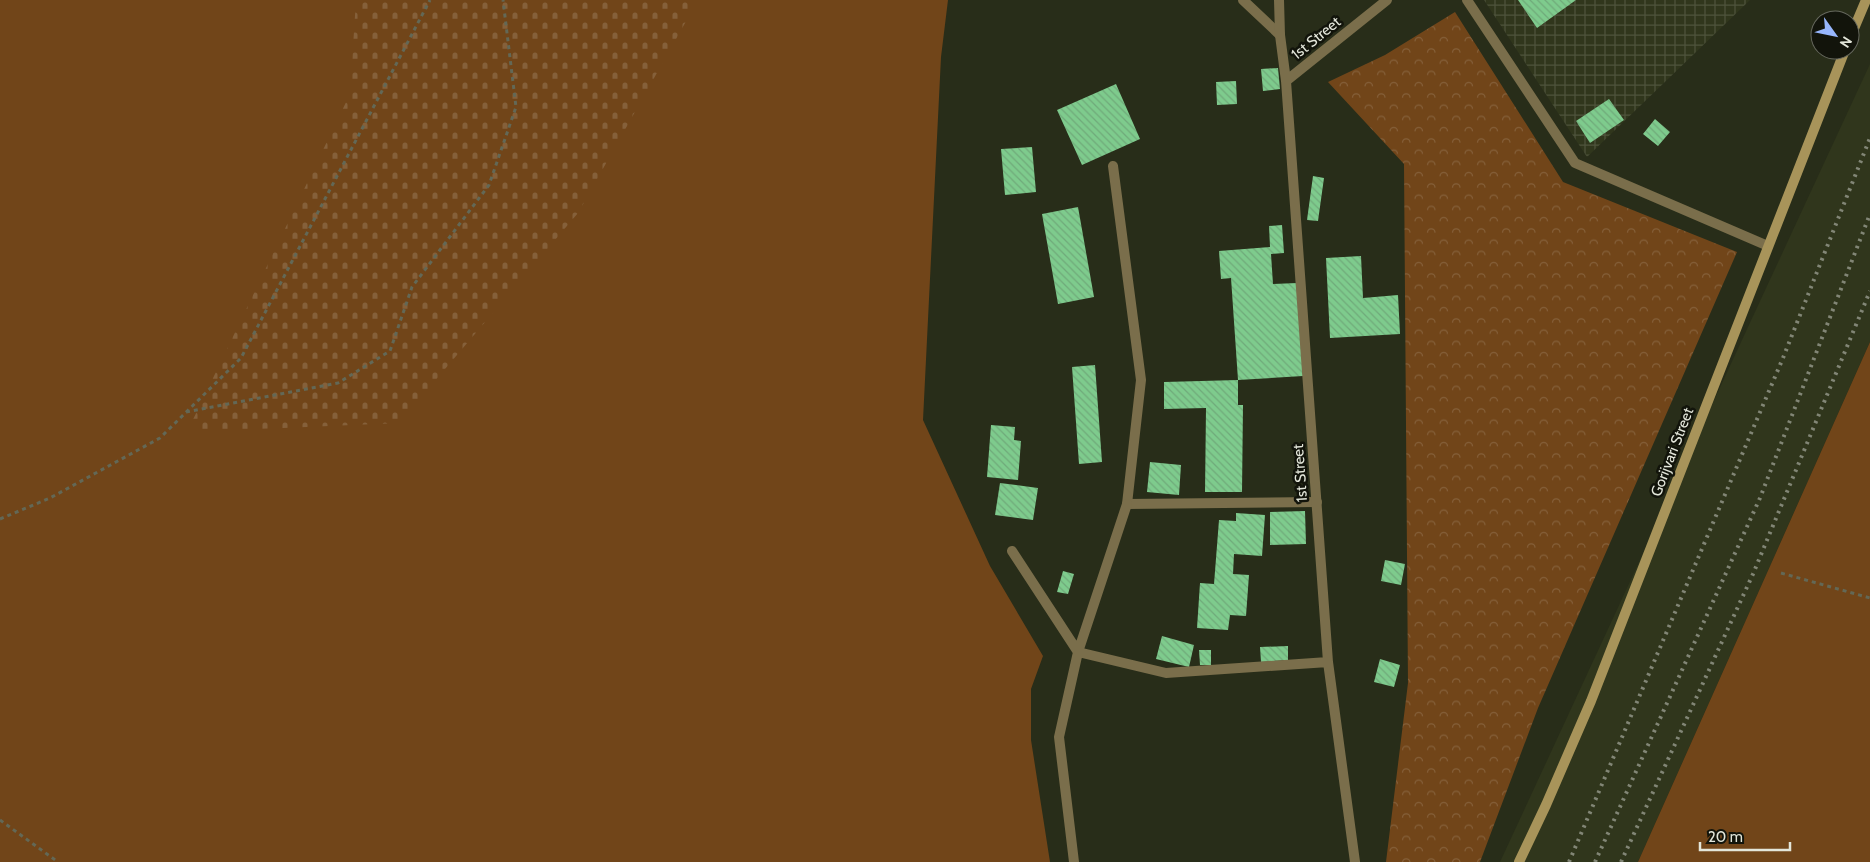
<svg xmlns="http://www.w3.org/2000/svg" width="1870" height="862" font-family="Cabin,sans-serif">
<style>
.built{fill:#30361c}
.industrial{fill:url(#industrial-grid)}
.green{fill:#714519}
.forest{fill:url(#forest-crowns)}
.cemetery{fill:url(#cemetery-stones)}
.building{fill:url(#building-back-hatch)}
.lines{fill:none;stroke-linecap:round;stroke-linejoin:round}
.path{stroke:#636856;stroke-width:3;stroke-dasharray:4 4;stroke-linecap:butt}
.lane{stroke:#7a6e4b;stroke-width:10}
.street{stroke:#7a6e4b;stroke-width:10}
.secondary{stroke:#a8945a;stroke-width:10}
.rail{stroke:#828676;stroke-width:4;stroke-dasharray:2.5 5;stroke-linecap:butt}
.labels{text-anchor:middle;dominant-baseline:central;stroke-width:5;stroke-linejoin:round;paint-order:stroke}
.street-label{font-size:15px;fill:#e3e6da;stroke:#12140b}
</style>
<defs>
<pattern id="industrial-grid" width="8" height="8" patternUnits="userSpaceOnUse" patternTransform="scale(1.25)"><rect width="8" height="8" fill="#30361c"/><path d="M0 4h8M4 0v8" fill="none" stroke="#4e533c"/></pattern>
<pattern id="forest-crowns" width="20" height="18" patternUnits="userSpaceOnUse" patternTransform="scale(1.25)"><rect width="20" height="18" fill="#714519"/><path d="M2 6a3 3 0 1 1 6 0M12 15a3 3 0 1 1 6 0" fill="none" stroke="#85603a"/></pattern>
<pattern id="cemetery-stones" width="16" height="16" patternUnits="userSpaceOnUse" patternTransform="scale(1.25)"><rect width="16" height="16" fill="#714519"/><path d="M2 7V4a2 2 0 0 1 4 0v3zM10 15v-3a2 2 0 0 1 4 0v3z" fill="#85603a"/></pattern>
<pattern id="building-back-hatch" width="6" height="6" patternUnits="userSpaceOnUse" patternTransform="scale(1.25)"><rect width="6" height="6" fill="#7ecb8d"/><path d="M-1 5l2 2M0 0l6 6M5-1l2 2" fill="none" stroke="#70aa7a"/></pattern>
</defs>
<rect width="100%" height="100%" fill="#282d19"/>
<!-- built -->
<path class="built" d="M1870,64V342L1638,862H1500Z"/>
<!-- industrial -->
<path class="industrial" d="M1484,0H1750L1587,157Z"/>
<!-- green -->
<path class="green" d="M0,0H948L941,57L923,420L990,566L1043,656L1031,689V740L1050,862H0Z
M1870,342V862H1638Z"/>
<!-- forest -->
<path class="forest" d="M1455,12L1563,182L1737,252L1538,708L1480,862H1386L1408,683L1404,164L1328,82L1385,55Z"/>
<!-- cemetery -->
<path class="cemetery" d="M356,0H698L578,213L399,423L187,432L350,94Z"/>
<!-- building -->
<path class="building" d="M1518,0H1576L1537,28Z
M1278,68L1280,89L1263,91L1261,69Z
M1236,81L1237,104L1217,105L1216,82Z
M1116,84L1140,139L1082,165L1057,110Z
M1609,99L1624,120L1590,143L1576,121Z
M1655,119L1670,132L1658,146L1643,134Z
M1032,147L1036,192L1005,195L1001,149Z
M1313,176L1324,178L1318,221L1307,220Z
M1078,207L1094,297L1058,304L1042,214Z
M1282,225L1284,253L1271,254L1273,284L1297,283L1303,376L1238,380V405H1243L1242,492H1205L1206,408L1164,409V382L1238,380L1231,278L1221,279L1219,251L1270,247L1269,226Z
M1361,256L1363,298L1398,295L1400,334L1330,338L1326,258Z
M1095,365L1102,462L1079,464L1072,367Z
M991,425L1015,427L1014,440L1021,441L1018,480L987,477Z
M1150,462L1181,465L1179,495L1147,492Z
M1000,483L1038,488L1033,520L995,515Z
M1305,511L1306,544L1270,545V512Z
M1236,513L1265,515L1262,556L1234,554L1233,574L1249,575L1246,616L1230,615L1228,630L1197,628L1200,583L1214,584L1219,520L1236,521Z
M1385,560L1405,564L1401,585L1381,581Z
M1063,571L1074,574L1068,594L1057,592Z
M1162,636L1194,645L1189,667L1156,659Z
M1288,646V660L1261,662L1260,647Z
M1199,650H1211V665H1200Z
M1380,659L1400,665L1394,687L1374,682Z"/>
<g class="lines">
<!-- path -->
<path class="path" d="M186,412L338,383L390,351L412,287L489,185L516,107L503,0
M0,519L50,498L160,438L241,358L430,0
M1781,573L1870,598
M0,820L58,862"/>
<!-- lane -->
<path class="lane" d="M1243,0L1280,35
M1113,166L1141,380L1127,504L1317,502"/>
<!-- street -->
<path class="street" d="M1279,0L1280,35L1286,81
M1467,0L1575,163L1768,246
M1012,551L1078,652L1166,673L1328,662
M1074,862L1059,737L1078,652L1127,504
M1355,862L1328,662L1286,81L1387,0"/>
<!-- secondary -->
<path class="secondary" d="M1850,38L1866,0
M1519,862L1546,805L1591,701L1845,50"/>
<!-- rail -->
<path class="rail" d="M1569,862L1783,358L1870,138
M1595,862L1760,498L1870,214
M1621,862L1753,574L1870,291"/>
</g>
<g class="labels">
<!-- street labels -->
<g class="street-label">
<text transform="translate(1316 38) rotate(-39)">1st Street</text>
<text transform="translate(1672 452) rotate(-69)">Gorijvari Street</text>
<text transform="translate(1300 473) rotate(-94)">1st Street</text>
</g>
</g>
<!-- north arrow -->
<g transform="translate(1835 35) rotate(123)"><circle r="24" fill="#12140b" stroke="#66685e"/>
<path d="M0-4L9 19L0 12L-9 19Z" fill="#97b6fd"/>
<text y="-8" font-size="14" font-weight="bold" text-anchor="middle" fill="#e3e6da">N</text>
</g>
<!-- scale -->
<path d="M1700 842v8h90v-8" fill="none" stroke="#e3e6da" stroke-width="2.5"/>
<text x="1708" y="842" font-size="15" fill="#e3e6da" stroke="#12140b" stroke-width="4" paint-order="stroke">20 m</text>
</svg>
